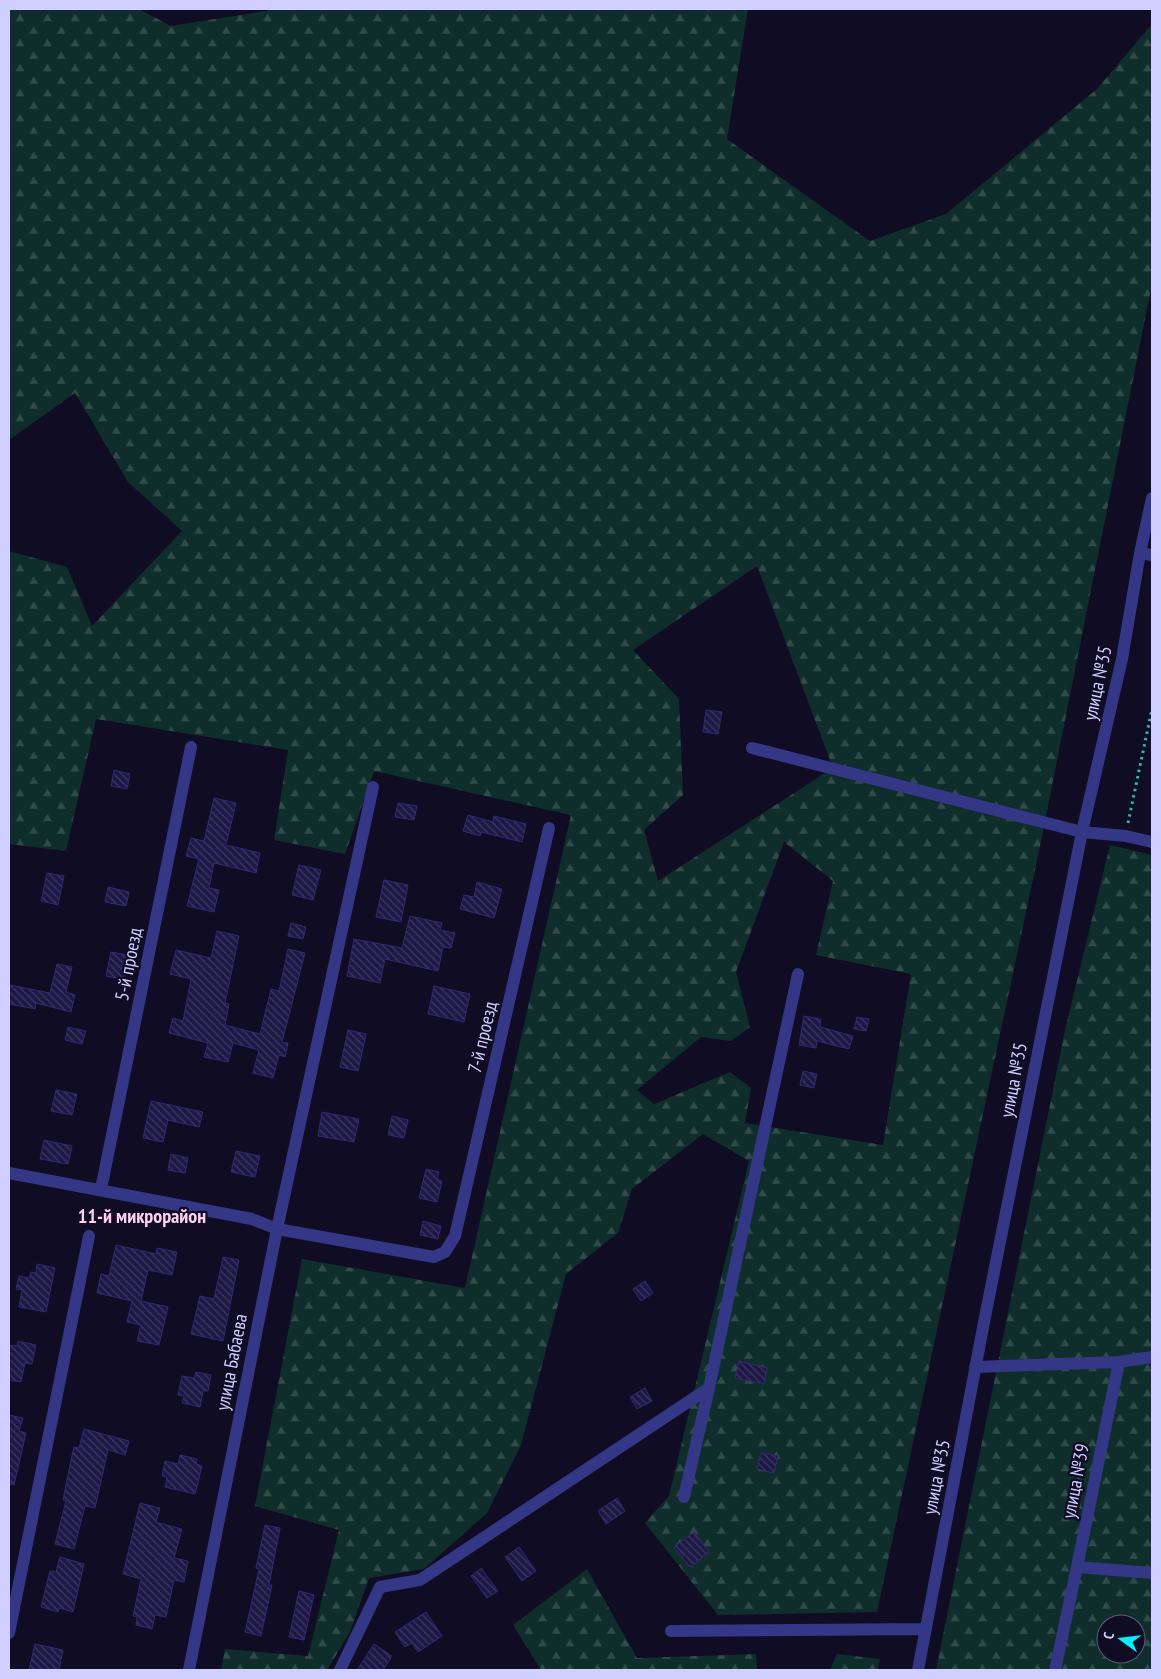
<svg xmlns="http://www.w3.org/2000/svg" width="1161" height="1679" font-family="'PT Sans Narrow',sans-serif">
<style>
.forest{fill:url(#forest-firs);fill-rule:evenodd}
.building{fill:url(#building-back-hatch);stroke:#322873}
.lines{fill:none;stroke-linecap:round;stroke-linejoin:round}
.path{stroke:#26bba8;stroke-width:3;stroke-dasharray:2.5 4;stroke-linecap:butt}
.minor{stroke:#343785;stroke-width:12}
.labels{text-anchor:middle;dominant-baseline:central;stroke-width:4.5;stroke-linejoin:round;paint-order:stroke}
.street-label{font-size:19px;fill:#d1cfff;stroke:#0f0c23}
.neighbourhood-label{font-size:20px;font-weight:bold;fill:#ffd1f1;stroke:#0f0c23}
</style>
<defs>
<pattern id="forest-firs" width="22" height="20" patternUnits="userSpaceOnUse" patternTransform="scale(1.25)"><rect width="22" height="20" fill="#0f2e2b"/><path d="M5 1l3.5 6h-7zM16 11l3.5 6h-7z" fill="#314b4b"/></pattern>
<pattern id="building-back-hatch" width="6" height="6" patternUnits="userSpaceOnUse" patternTransform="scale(1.25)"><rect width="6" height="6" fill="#1d1745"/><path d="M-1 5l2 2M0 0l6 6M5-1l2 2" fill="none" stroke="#3d3861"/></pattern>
</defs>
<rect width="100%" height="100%" fill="#0f0c23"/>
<!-- forest -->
<path class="forest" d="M9,9H139L171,26L278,9H748L727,139L870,241L946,214L1097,89L1152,24V284L1039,851L877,1612L718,1615L645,1523L669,1496L749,1161L703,1134L632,1189L618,1233L566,1274L521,1445L487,1513L424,1569L369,1578L350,1632L327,1670H221L225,1649L308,1656L339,1530L255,1506L302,1259L465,1288L571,815L374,771L345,854L274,840L288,750L96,719L66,851L9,844V551L67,567L92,626L182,531L128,482L75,393L9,440ZM757,566L833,768L658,881L644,830L683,795L679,699L633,650ZM784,842L833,881L816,955L911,974L883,1145L745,1123L751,1088L730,1072L654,1104L637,1090L701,1037L731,1041L750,1027L736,972Z
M1110,845L1152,855V1670H936L1065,1030ZM1106,1624H1136V1654H1106Z
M587,1569L637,1658L756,1654L757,1670H541L513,1625Z
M837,1654L880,1659L878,1670H830Z"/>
<!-- building -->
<path class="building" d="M706,710L722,712L718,734L703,732Z
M114,770L130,774L127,789L111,786Z
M214,798L236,803L226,845L260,853L256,873L214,863L209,888L219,890L214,912L187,906L199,859L186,856L191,838L204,841Z
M398,803L417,806L414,820L395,817Z
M468,815L493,822L494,816L526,824L522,842L481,832L480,836L463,831Z
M299,865L321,870L313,900L292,895Z
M47,873L64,876L58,905L41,901Z
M384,880L408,885L401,922L376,917Z
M477,882L502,889L494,918L460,909L464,895L474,897Z
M108,887L129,892L126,906L105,902Z
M410,916L442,923L440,930L455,933L451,948L443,947L438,971L385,959L380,983L347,976L354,939L402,948Z
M291,923L306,927L303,939L288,936Z
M217,931L239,936L225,1003L229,1004L225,1025L260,1034L271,989L279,991L288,949L305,953L282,1042L288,1043L285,1057L279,1055L273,1078L253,1073L259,1050L233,1043L228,1062L204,1057L208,1043L169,1033L173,1018L183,1021L191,979L170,974L176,950L211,958Z
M111,952L128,955L123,979L106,976Z
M57,964L72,967L66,992L75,995L71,1012L36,1003L35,1009L9,1004L10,985L50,993Z
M434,986L470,994L464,1022L428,1014Z
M804,1016L821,1019L820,1027L853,1036L849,1049L817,1041L816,1048L799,1045Z
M857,1017L869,1019L866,1031L854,1029Z
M68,1027L86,1031L82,1044L65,1040Z
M348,1030L366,1034L358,1071L340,1067Z
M803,1071L817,1074L814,1088L800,1085Z
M56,1090L77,1094L72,1115L51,1111Z
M151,1101L203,1112L199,1127L168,1120L163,1142L143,1138Z
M322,1112L359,1119L354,1142L318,1136Z
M392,1116L408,1120L404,1138L388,1135Z
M44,1140L72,1146L68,1164L40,1159Z
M236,1151L260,1156L255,1177L231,1172Z
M171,1154L188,1158L185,1173L168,1170Z
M426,1169L439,1172L437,1179L442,1181L437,1202L419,1198Z
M423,1221L441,1226L438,1239L420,1235Z
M116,1245L156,1254L157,1248L177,1252L172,1275L148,1270L141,1301L168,1307L159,1345L137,1341L141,1325L127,1322L132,1301L97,1293L101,1274L109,1276Z
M223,1257L239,1260L223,1341L191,1334L200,1296L214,1299Z
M37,1264L55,1268L46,1312L19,1307L22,1290L16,1289L19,1276L29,1278L31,1272L36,1273Z
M645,1281L653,1293L641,1301L633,1289Z
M18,1341L36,1345L32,1364L25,1363L21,1382L9,1380V1345L17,1346Z
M739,1361L767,1368L764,1384L735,1378Z
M196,1372L211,1375L208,1391H203L200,1407L182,1403L184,1396L178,1395L182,1376L194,1378Z
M645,1388L652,1401L637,1409L630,1397Z
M9,1415L23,1418L19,1431L26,1433L14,1485L9,1484Z
M84,1429L129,1441L125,1455L108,1450L95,1508L85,1506L74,1549L55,1544L66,1501L63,1500L70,1465L74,1447L79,1448Z
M761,1453L778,1456L774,1473L757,1469Z
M180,1455L197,1459L196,1464L202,1466L195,1494L165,1487L167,1477L162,1476L165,1461L178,1464Z
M617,1498L625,1511L606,1524L598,1511Z
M140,1503L160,1508L156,1522L182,1529L174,1558L188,1561L184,1582L174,1580L166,1617L155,1615L152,1629L136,1625L137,1617L133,1616L141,1579L123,1574Z
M265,1525L280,1528L269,1585H272L261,1636L245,1632L259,1569L256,1568Z
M694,1532L709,1552L690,1567L674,1547Z
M519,1547L536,1571L522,1581L505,1557Z
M60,1557L84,1564L73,1612L59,1608L58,1612L41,1607L50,1571L56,1572Z
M481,1568L498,1591L487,1598L471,1576Z
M299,1591L314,1595L304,1640L289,1637Z
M426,1612L442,1636L418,1652L412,1643L405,1647L395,1632Z
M35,1644L63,1650L59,1670H29Z
M374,1644L392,1656L383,1670H357Z"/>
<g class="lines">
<!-- path -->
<path class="path" d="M1128,823L1152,709"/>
<!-- minor -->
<path class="minor" d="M1140,553L1152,555
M752,748L1082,832L1126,836L1152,842
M9,1173L252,1219L277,1229L434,1257L445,1252L455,1236L549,828
M101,1189L191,747
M1152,1357L1119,1362L1077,1567L1152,1573
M975,1367L1119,1362
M709,1388L798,974
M671,1631L926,1629
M9,1633L89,1236
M189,1670L277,1229L373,787
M340,1670L380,1587L420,1580L709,1388L684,1497
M918,1670L985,1317L1082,832L1122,659L1140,553L1152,498
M1055,1670L1077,1567"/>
</g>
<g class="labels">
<!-- street labels -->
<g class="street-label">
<text transform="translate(1097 683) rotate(-78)">улица №35</text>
<text transform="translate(128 964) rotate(-79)">5-й проезд</text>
<text transform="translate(482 1037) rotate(-77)">7-й проезд</text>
<text transform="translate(1013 1080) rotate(-79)">улица №35</text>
<text transform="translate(231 1362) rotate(-79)">улица Бабаева</text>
<text transform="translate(936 1477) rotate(-79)">улица №35</text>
<text transform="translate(1075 1481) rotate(-79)">улица №39</text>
</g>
<!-- neighbourhood labels -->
<g class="neighbourhood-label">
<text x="142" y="1216">11-й микрорайон</text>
</g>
</g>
<!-- border -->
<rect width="1161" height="1679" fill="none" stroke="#d1cfff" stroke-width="20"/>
<!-- north arrow -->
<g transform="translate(1121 1639) rotate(285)"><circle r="24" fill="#0f0c23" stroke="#5d5a7b"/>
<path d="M0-4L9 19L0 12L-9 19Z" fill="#00f1fa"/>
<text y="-8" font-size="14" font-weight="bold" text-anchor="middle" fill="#d1cfff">С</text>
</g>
</svg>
